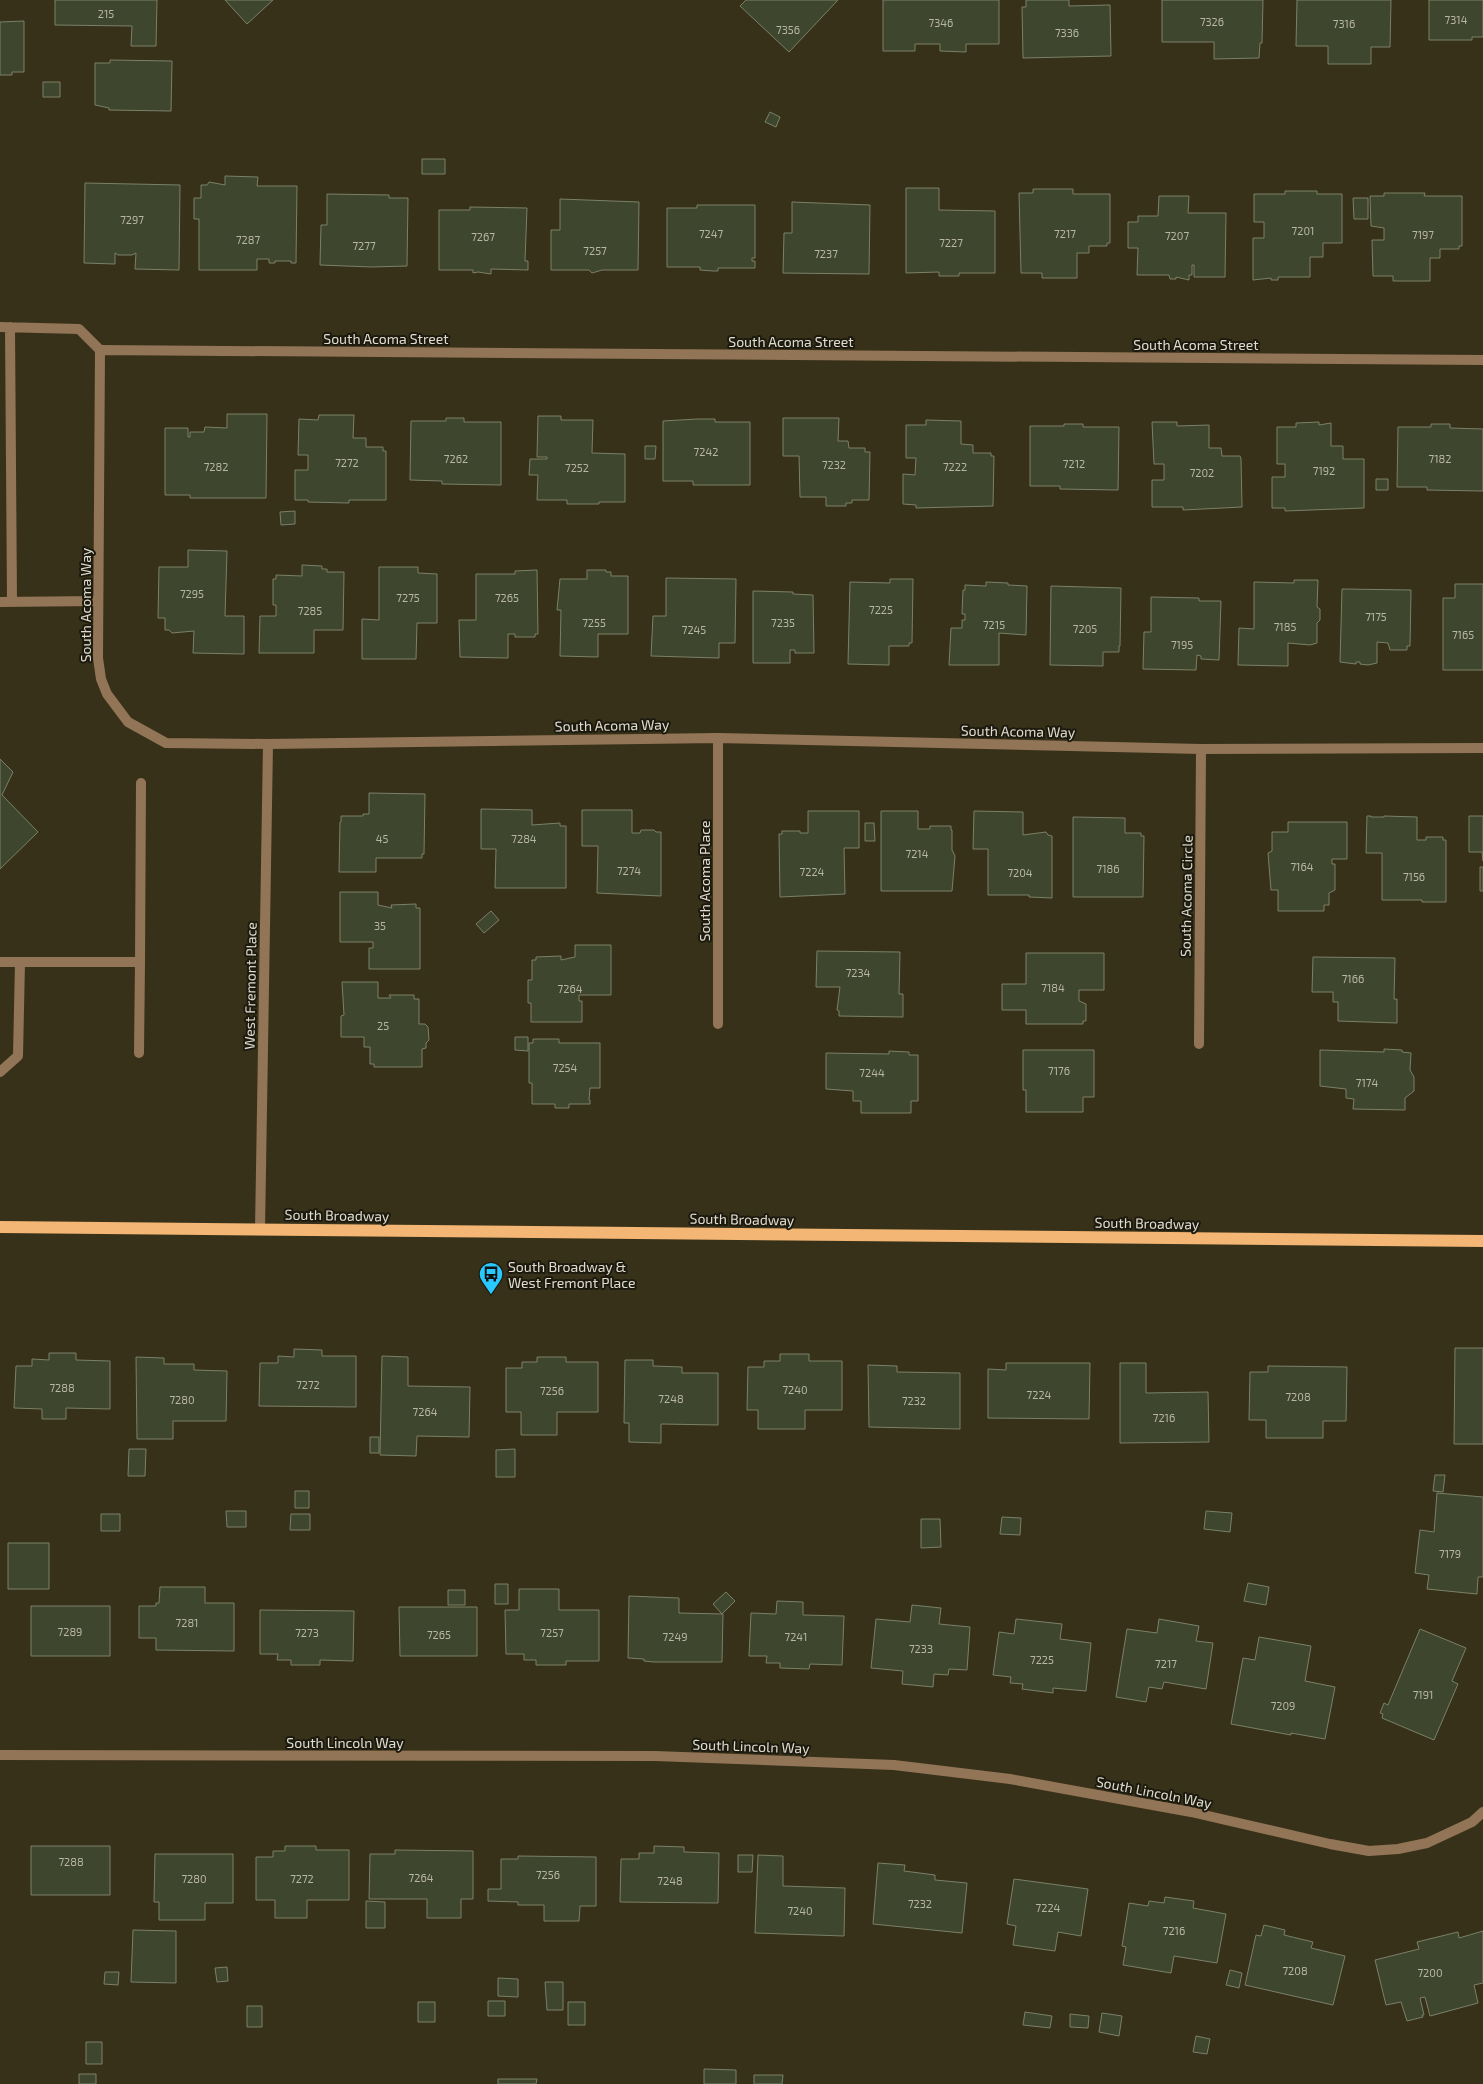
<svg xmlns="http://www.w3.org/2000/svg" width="1483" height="2084" font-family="'Exo 2',sans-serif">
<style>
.building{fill:#3f462e;stroke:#7a8167}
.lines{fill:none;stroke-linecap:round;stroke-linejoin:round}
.service{stroke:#927556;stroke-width:10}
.minor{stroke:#927556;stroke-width:10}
.primary{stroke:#f3b674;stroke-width:12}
.labels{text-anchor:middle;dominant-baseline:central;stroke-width:4;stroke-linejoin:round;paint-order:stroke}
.number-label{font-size:11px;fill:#b8b6a6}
.street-label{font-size:14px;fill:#e0dcce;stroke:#1c1a0f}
.poi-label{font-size:14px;fill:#e0dcce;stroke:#1c1a0f;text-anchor:start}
</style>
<rect width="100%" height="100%" fill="#383119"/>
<!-- building -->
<path class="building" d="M55,0H157L156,46H131L132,26L55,25Z
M225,0H273L247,24Z
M746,0H838L789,52L740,6Z
M883,0H999V44H966V52L940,51V44H915V51H883Z
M1026,0H1069V6L1110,5L1111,56L1023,58L1022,7H1026Z
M1162,0H1263L1262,43H1260L1259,58L1214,59V42H1162Z
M1297,0H1391L1390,47H1371V64H1328V46H1296Z
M1429,0H1483V37H1472V40H1429Z
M24,21V72H12V75H0V22Z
M110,60L172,61L171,111L109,110V108L95,105V63H110Z
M43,82H60V97H43Z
M770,112L780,117L776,127L765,122Z
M422,159H445V174H422Z
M225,176L258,177L257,186H297L296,263H291V261H275V263H269V259H257V270H199V219H194V198H201V185H207L209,182L225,185Z
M85,183L180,185L179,270L135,269L136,253L132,255H118L115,253V264L84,263Z
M906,188H939V210L995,211V273H959V276H939V272L906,273Z
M1033,189H1073V194H1110V243H1107V246H1089V253H1077V278H1042V273H1021L1019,193H1033Z
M1285,191H1317V194H1342V243H1323V257H1310V277H1278V280H1271V278L1253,280V238H1264V222H1254V194H1285Z
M1384,193H1425L1424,196H1462V246H1459V249H1440V258H1430V281H1393V276H1373L1372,240H1384V228L1371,226L1370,196H1384Z
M327,194L389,195V198H408L407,266L372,267L320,265L321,225H327Z
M1159,196H1189L1188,213H1226L1225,277H1194V265H1192V275H1189V280L1176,277V279H1170L1169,275H1137L1138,248H1128V222H1138V216H1158Z
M1353,198H1368V219H1354Z
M560,199L639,202L638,270H602L592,273L589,270H551V230H560Z
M792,202L870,205L869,274L783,273L784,233H792Z
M697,205H755V258H752V261H755V268H718V271H713L700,270V267H667V208H697Z
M470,207L527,208L525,261H528V270L491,269V274L478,272L473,273V270H439V210H470Z
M227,414H267L266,498H190V495H165V428H188V437H190V432H204L205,427L227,428Z
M319,415H354L353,438H366V447H383V451H386V500H349V503L308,502V500H295V470H308V455H298L299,419L318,420Z
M538,416H561V420H593L592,453L625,454V502H599V504H567V500H537L538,475H529L530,459H547V457H537Z
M446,418H464V422H501V485L442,484V481L410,480L411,421H446Z
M783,418H839L838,441H848L849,448H865V452H870L869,500H852V503H846V506H826V497H800L799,456H783Z
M697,419H715V422H750V485H693V481H663V421Z
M926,420L961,421V444L973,445V453H991V456H994L993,506L916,508V505L903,504V474L915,475L916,458H906V425H926Z
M1152,422H1177V426L1209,425V448H1221L1222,456H1240L1241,459L1242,507L1183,510V507H1152V480H1164V464H1154Z
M1319,422V425L1331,423V446H1343V459H1364V508L1285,511V508H1272V477H1285V464H1277V427H1296V423Z
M1064,424H1083V427H1119L1118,490L1060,489V486H1030V426H1064Z
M1431,424H1450V428L1483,429V491L1427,490V487H1397L1398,427H1431Z
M645,446H656L655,459H645Z
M1376,479H1388V490H1376Z
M295,511V524L281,525L280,512Z
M188,550L227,551L225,616H244V654L193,653L194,631L172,633L169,630H165V618H158L159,567H188Z
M302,565L322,566V569H327V572H344L343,630H314V653H259L260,616H276V605H273V579H276V575L302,576Z
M379,567H418V573L437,574V623H417L416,659H362V619L379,620Z
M537,570L538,634H535V637H515V634H508V658L460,657L459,620H476V574H515V571Z
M587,570H606V572H611V576H628V634H598V657L560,656L561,610H557L560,579H587Z
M666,578L736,579L735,643H719V658L651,656L653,616H666Z
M890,579H913L912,643H909V646H889V665L848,664L850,582L890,583Z
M1294,580H1318L1317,607L1320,609V620L1317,623V643L1310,645L1288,643V666L1238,665L1239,628L1254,629V582L1294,583Z
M986,582L1008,583V585L1027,586L1026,635L999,633V665H949L951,628H962V620H965V614H962L963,590H965V585L986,586Z
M1455,584H1483V670H1443V598H1455Z
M1051,586L1121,588L1120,646H1119V652H1103V666L1050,665Z
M1342,589L1411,590L1410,646H1407V650H1390L1388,643L1377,642V663L1368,665L1360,664V662H1356V664L1340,662Z
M753,591L793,592V594L813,595L814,653H795V650H790V663H753Z
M1151,597L1199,598V601H1221L1219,660L1201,659V656L1197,655L1196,670L1143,669L1144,632H1151Z
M0,759L13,772L2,795L38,832L0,869Z
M369,793L425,794L424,854H422V858H376V872H339L340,822H341V816H363V814H369Z
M481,809L532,810V825L560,823V826H566V888H495L496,849H481Z
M582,810H632V833H640L641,830H654L656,832H661V896L597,893L598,846H582Z
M808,811H859V848H844L845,894L780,897L779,834H782V831H800V833H808Z
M881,811H918V829H930V826H951V830H952V850L955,856L952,891H881Z
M974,811L1023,812V835L1046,832L1048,835L1052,836V898L1029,897V895H988V849H973Z
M1367,816H1371V817H1384V816L1417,817V840H1426V837H1443V840H1446V902H1422V900H1382V853H1366Z
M1469,816H1483V861L1482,852H1469Z
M1073,817L1125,818V833H1141V836H1144L1143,897H1073Z
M1288,822H1347V859H1332V864H1335V890L1329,893V905H1324V911H1278V890H1271L1268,853L1272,851V832H1288Z
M865,823H874L875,841H865Z
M1480,867H1483V891H1480Z
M340,892H378V905L392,908L391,905L416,904V908H420V969H369V948H373V942H340Z
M491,911L499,920L484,933L476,924Z
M575,945H611V995H579V1001H582V1022H531V1003H528V980H532V960H536V957L561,956V960L575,957Z
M817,951L900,952L899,994H903V1017L839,1016V1011L837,1010L840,987H816Z
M1026,953H1104V990H1079V1001L1086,1004V1021H1083V1024H1026V1010H1002V984H1026Z
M1313,957L1395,958L1394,999H1397V1023L1338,1021V1002H1333V992H1312Z
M342,982H378V998H391L389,995H414V999H419V1024H425L428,1027L429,1040L426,1043V1048L422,1049V1067H374V1064H370V1047H364V1037H341V1016L344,1015Z
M515,1037H528V1051L515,1050Z
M533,1039H559V1043H600V1088H590L589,1100H590V1104H569V1108H555V1104H532V1083H529V1043H533Z
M1384,1049L1402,1050V1052L1411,1053L1410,1070L1414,1077V1091L1405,1098V1110L1353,1109L1354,1099L1346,1098V1089L1320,1086V1050L1384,1052Z
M1023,1050H1094V1097H1083V1112H1026V1090H1023Z
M889,1051L909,1052V1055H918V1101H911V1113H861V1101H853V1091L826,1089V1053L889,1054Z
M1455,1348H1483V1444H1454Z
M294,1349L322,1350V1356H356V1407L259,1406L260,1363H278V1356L294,1357Z
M49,1353H76V1360L110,1361V1409L66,1408V1419H42V1409L14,1408L16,1366H32V1359L49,1360Z
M780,1354H809V1361H842V1410H805V1429H758V1410H747L748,1367H764V1361H780Z
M382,1356L408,1357V1386L470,1387L469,1437L417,1436L416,1456L380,1455Z
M136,1357L164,1358V1364H194V1370L227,1371L226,1421H173V1439H137Z
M537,1357H566V1362H598V1412H557V1435H521V1412H506V1368H522V1362H537Z
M625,1360H653V1366L682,1367V1373H718V1425L661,1424V1443L629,1442V1423H624Z
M1006,1363H1090L1089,1419L988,1418V1369L1006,1370Z
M1120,1363H1146V1393L1208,1392L1209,1442L1120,1443Z
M868,1365L897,1366V1372L960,1373V1429L869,1427Z
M1268,1366L1347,1367L1346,1421H1323V1438H1266V1420H1249L1250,1372H1268Z
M370,1437H379V1453H370Z
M129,1449H146L145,1476H128Z
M515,1449V1477H496V1450Z
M1435,1475H1445L1443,1492L1433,1491Z
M295,1491H309V1508H295Z
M1437,1493L1483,1497V1577H1478L1477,1594L1427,1589L1429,1575L1415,1573L1420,1530L1434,1532Z
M226,1511H246V1527H227Z
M1206,1511L1232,1513L1230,1532L1204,1529Z
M101,1514H120V1531H101Z
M291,1514H310V1530H290Z
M1002,1517L1021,1518L1020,1535L1000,1534Z
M921,1519H940L941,1547L921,1548Z
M8,1543H49V1589H8Z
M1248,1583L1269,1587L1266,1605L1244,1601Z
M495,1584H508V1604H495Z
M160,1587H205V1603H234V1651L156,1650V1638H139V1606H156V1603H159Z
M519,1589H559V1610H599V1661H566V1665H536V1660H524V1654H506L505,1610H519Z
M448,1590H465V1605H448Z
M726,1592L735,1601L722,1614L713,1604Z
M629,1596L679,1598V1613L723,1614L722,1662H653L644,1661V1659L628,1658Z
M777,1601L803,1602V1615L844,1616L842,1665L810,1664L809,1669L780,1668V1663H766L767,1656H749L751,1613L776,1614Z
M912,1605L941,1608L939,1624L970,1627L967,1670L949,1669L948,1675L934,1674L933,1687L902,1684L903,1671L871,1668L876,1619L910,1622Z
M31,1606H110V1656H31Z
M399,1607H477V1656H400Z
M260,1610L354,1611L353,1661L320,1660V1665H291V1660H277L278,1654H260Z
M1016,1619L1062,1624L1060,1639L1091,1643L1086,1691L1053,1688V1693L1022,1689L1023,1684L1010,1683L1011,1677L993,1675L999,1632L1014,1634Z
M1159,1619L1199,1626L1196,1641L1213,1643L1206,1689L1164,1682L1162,1689L1149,1687L1146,1702L1116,1697L1127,1629L1157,1633Z
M1420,1629L1466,1648L1452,1681L1458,1684L1434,1740L1382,1718L1383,1714L1380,1713L1384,1703L1388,1705Z
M1259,1637L1311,1646L1305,1681L1335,1687L1325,1739L1291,1733V1735L1231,1724L1243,1658L1255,1660Z
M31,1846H110V1895H31Z
M285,1846H316V1850H349V1900H307V1918H275V1900H256V1857H273V1851H285Z
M654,1846L684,1847V1852L719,1853L718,1903L620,1902L621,1859H639V1853H654Z
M395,1850L473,1851V1899H461V1918H427V1899H369L370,1854H395Z
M155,1854H233V1903H205V1920H159V1902H154Z
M738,1855H753L752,1872H738Z
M758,1855L783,1856V1886L845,1888L844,1936L755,1933Z
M518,1856L596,1857V1906H580L579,1921H544V1905H518V1902L488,1901V1889H501V1859H518Z
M878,1863L905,1865L904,1871L935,1875V1880L967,1883L962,1933L873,1924Z
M1014,1879L1088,1889L1081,1936L1058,1932L1055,1951L1013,1945L1016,1926L1007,1924Z
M1165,1897L1194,1901L1193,1908L1226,1914L1217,1963L1174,1956L1171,1973L1123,1965L1126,1947L1122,1946L1129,1903L1148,1906L1149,1901L1164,1903Z
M366,1901L385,1902V1928H366Z
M1264,1925L1285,1930L1284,1935L1313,1942L1311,1948L1345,1956L1333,2005L1245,1985L1256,1935L1261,1936Z
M133,1930L176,1931V1983L131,1982Z
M1483,1931V1983L1474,1985L1478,2003L1430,2016L1425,1997L1420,1998L1424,2015H1422L1423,2017L1407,2021L1401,2002L1386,2005L1375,1960L1419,1949L1417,1942L1458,1932L1459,1938Z
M227,1967L228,1981L217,1982L215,1968Z
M1230,1970L1242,1973L1239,1988L1226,1985Z
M105,1972H119L118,1985L104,1984Z
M498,1978L518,1979V1997L498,1996Z
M545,1982H563V2010H547Z
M488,2001H505V2016H488Z
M418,2002H435V2022H418Z
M568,2002H585V2025H568Z
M247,2006H262V2027H247Z
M1025,2012L1052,2016L1050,2028L1023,2025Z
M1102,2013L1122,2016L1119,2036L1099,2032Z
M1070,2014L1089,2016L1088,2028L1070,2027Z
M1196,2036L1210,2039L1207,2054L1193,2052Z
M86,2042H102V2064H86Z
M704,2069L736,2070V2084H704Z
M79,2074H96V2084H79Z
M754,2075H783L782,2084H754Z
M498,2079H537L536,2084H498Z"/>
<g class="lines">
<!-- service -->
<path class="service" d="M0,327L79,329L100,350
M10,327L12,602
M0,602L98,601
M0,962H20L18,1056L0,1072
M20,962H140L141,783
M139,1053L140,962"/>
<!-- minor -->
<path class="minor" d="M1483,360L100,350L98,658L101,679L107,694L128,722L166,743L268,744L718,738L1201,749L1483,748
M718,738V1024
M1199,1044L1201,749
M260,1230L268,744
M0,1755L655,1756L894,1765L1010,1779L1191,1812L1330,1844L1369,1851L1398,1849L1427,1843L1472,1822L1483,1812"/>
<!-- primary -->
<path class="primary" d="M0,1227L1483,1241"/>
</g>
<!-- icons -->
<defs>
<g id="bus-pin" transform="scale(1.25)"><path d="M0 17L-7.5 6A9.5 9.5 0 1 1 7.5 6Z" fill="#29c8ff" stroke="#1c1a0f"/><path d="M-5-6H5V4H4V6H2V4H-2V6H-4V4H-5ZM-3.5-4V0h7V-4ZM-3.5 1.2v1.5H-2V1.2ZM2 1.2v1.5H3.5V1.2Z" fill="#111"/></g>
</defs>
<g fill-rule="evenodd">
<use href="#bus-pin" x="491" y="1274"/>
</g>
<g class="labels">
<!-- number labels -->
<g class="number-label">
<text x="106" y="13">215</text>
<text x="1456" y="19">7314</text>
<text x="1212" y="21">7326</text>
<text x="941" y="22">7346</text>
<text x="1344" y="23">7316</text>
<text x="788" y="29">7356</text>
<text x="1067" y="32">7336</text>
<text x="132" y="219">7297</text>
<text x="1303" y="230">7201</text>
<text x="711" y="233">7247</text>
<text x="1065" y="233">7217</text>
<text x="1423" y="234">7197</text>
<text x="1177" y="235">7207</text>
<text x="483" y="236">7267</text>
<text x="248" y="239">7287</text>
<text x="951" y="242">7227</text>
<text x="364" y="245">7277</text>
<text x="595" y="250">7257</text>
<text x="826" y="253">7237</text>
<text x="706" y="451">7242</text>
<text x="456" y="458">7262</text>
<text x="1440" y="458">7182</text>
<text x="347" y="462">7272</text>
<text x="1074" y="463">7212</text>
<text x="834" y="464">7232</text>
<text x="216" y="466">7282</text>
<text x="955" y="466">7222</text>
<text x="577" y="467">7252</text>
<text x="1324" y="470">7192</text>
<text x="1202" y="472">7202</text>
<text x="192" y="593">7295</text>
<text x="408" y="597">7275</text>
<text x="507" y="597">7265</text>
<text x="881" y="609">7225</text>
<text x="310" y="610">7285</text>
<text x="1376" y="616">7175</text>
<text x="594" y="622">7255</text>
<text x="783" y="622">7235</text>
<text x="994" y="624">7215</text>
<text x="1285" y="626">7185</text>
<text x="1085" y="628">7205</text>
<text x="694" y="629">7245</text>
<text x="1463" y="634">7165</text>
<text x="1182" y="644">7195</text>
<text x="382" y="838">45</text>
<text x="524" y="838">7284</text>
<text x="917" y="853">7214</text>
<text x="1302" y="866">7164</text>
<text x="1108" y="868">7186</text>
<text x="629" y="870">7274</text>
<text x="812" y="871">7224</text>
<text x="1020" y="872">7204</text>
<text x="1414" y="876">7156</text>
<text x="380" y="925">35</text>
<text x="858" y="972">7234</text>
<text x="1353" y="978">7166</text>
<text x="1053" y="987">7184</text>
<text x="570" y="988">7264</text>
<text x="383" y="1025">25</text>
<text x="565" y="1067">7254</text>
<text x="1059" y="1070">7176</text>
<text x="872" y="1072">7244</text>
<text x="1367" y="1082">7174</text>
<text x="308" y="1384">7272</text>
<text x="62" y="1387">7288</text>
<text x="795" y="1389">7240</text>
<text x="552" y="1390">7256</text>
<text x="1039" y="1394">7224</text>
<text x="1298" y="1396">7208</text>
<text x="671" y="1398">7248</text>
<text x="182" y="1399">7280</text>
<text x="914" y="1400">7232</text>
<text x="425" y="1411">7264</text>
<text x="1164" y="1417">7216</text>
<text x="1450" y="1553">7179</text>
<text x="187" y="1622">7281</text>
<text x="70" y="1631">7289</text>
<text x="307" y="1632">7273</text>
<text x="552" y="1632">7257</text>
<text x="439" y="1634">7265</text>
<text x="675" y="1636">7249</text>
<text x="796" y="1636">7241</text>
<text x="921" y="1648">7233</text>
<text x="1042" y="1659">7225</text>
<text x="1166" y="1663">7217</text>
<text x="1423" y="1694">7191</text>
<text x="1283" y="1705">7209</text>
<text x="71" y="1861">7288</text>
<text x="548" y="1874">7256</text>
<text x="421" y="1877">7264</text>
<text x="194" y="1878">7280</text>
<text x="302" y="1878">7272</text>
<text x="670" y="1880">7248</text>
<text x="920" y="1903">7232</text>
<text x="1048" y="1907">7224</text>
<text x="800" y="1910">7240</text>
<text x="1174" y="1930">7216</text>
<text x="1295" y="1970">7208</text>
<text x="1430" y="1972">7200</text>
</g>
<!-- street labels -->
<g class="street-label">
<text x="386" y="338">South Acoma Street</text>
<text x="791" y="341">South Acoma Street</text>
<text x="1196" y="344">South Acoma Street</text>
<text transform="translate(85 605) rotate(-90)">South Acoma Way</text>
<text transform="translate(612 725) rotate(-1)">South Acoma Way</text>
<text transform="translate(1018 731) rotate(1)">South Acoma Way</text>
<text transform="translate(704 881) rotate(-90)">South Acoma Place</text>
<text transform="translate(1186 896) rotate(-89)">South Acoma Circle</text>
<text transform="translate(250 986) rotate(-89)">West Fremont Place</text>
<text transform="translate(337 1215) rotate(1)">South Broadway</text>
<text transform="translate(742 1219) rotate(1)">South Broadway</text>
<text transform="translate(1147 1223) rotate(1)">South Broadway</text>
<text x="345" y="1742">South Lincoln Way</text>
<text transform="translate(751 1746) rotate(2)">South Lincoln Way</text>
<text transform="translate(1154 1792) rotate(11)">South Lincoln Way</text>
</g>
<!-- poi labels -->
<g class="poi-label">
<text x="508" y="1266">South Broadway &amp;<tspan x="508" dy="16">West Fremont Place</tspan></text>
</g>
</g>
</svg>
